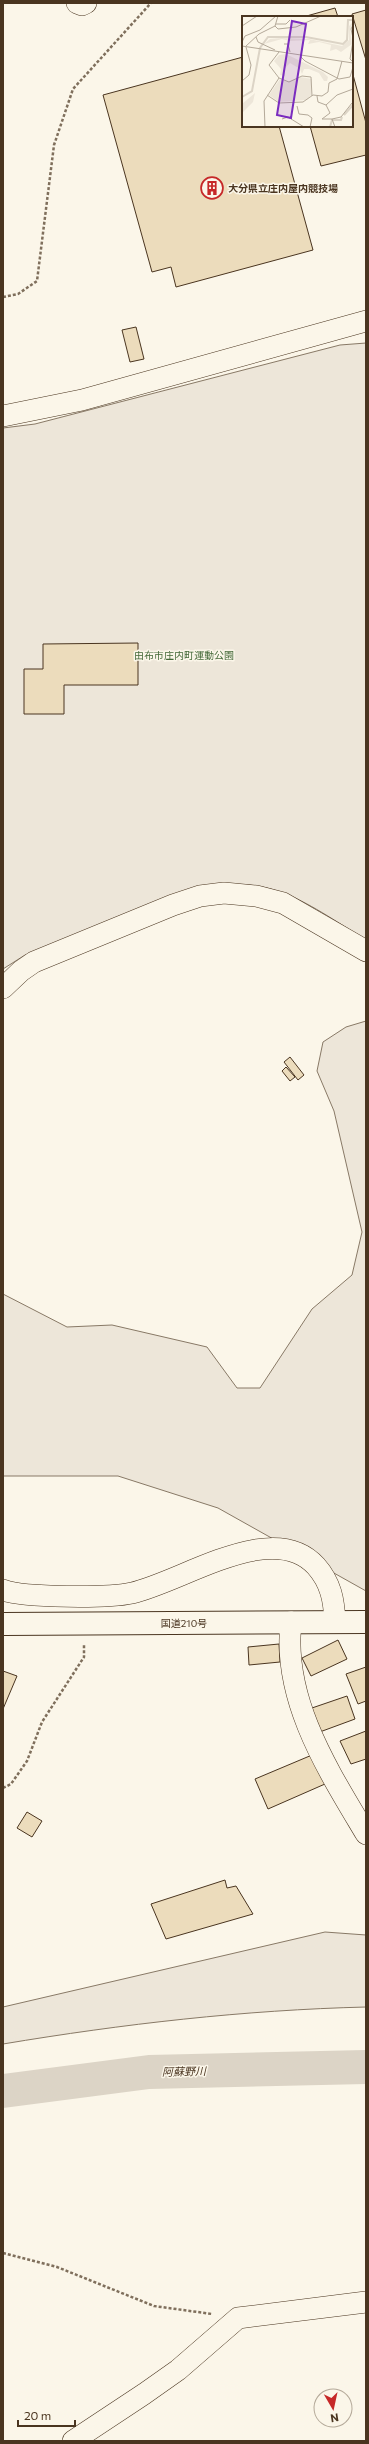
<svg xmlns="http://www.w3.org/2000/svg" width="369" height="2444" font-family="Commissioner,'Noto Sans JP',sans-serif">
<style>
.green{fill:#ede6d9;stroke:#887966}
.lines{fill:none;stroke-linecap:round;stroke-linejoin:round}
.river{stroke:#dcd4c6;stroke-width:34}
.building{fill:#ecdcbc;stroke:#4a3520}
.minor-casing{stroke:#4a3520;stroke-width:22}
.highway-casing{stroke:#4a3520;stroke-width:24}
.path{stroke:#7f6f5c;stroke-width:2.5;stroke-dasharray:3 2;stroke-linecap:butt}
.minor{stroke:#fbf6e9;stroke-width:21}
.highway{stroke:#fbf6e9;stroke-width:22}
.labels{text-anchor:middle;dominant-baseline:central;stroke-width:3;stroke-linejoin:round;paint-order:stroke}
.poi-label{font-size:10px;font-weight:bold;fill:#4a3520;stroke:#fbf6e9;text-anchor:start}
.park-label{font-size:10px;fill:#436837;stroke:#fbf6e9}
.street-label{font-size:10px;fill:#4a3520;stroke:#fbf6e9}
.water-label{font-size:11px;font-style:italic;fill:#4a3520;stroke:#fbf6e9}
.inset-river{fill:none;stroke:#dcd4c6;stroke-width:2}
.inset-road{fill:none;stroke:#b4a999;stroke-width:1}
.view{fill:#7b2cbf;fill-opacity:0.15;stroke:#7b2cbf;stroke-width:2}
.inset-edge{fill:none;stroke:#4a3520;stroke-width:2}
</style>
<rect width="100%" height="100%" fill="#fbf6e9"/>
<!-- green -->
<path class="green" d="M366,343V940C300,899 269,872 188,890L25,955L3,969V428L35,424L340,345Z
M366,1021V1591L218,1508L118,1476H3V1294L67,1327L112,1325L207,1347L237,1388H260L312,1309L352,1275L362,1232L334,1111L317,1071L323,1042L346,1027Z
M325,1932L366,1935V2007C244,2010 123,2024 3,2044V2007Z"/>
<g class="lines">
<!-- river -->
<path class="river" d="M3,2091L149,2072L366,2067"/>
</g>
<!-- building -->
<path class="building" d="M335,8L338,17H303Z
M366,10V60L352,14Z
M243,57V126H279L313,250L176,287L171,267L152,272L103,95Z
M352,71L366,123V155L321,166L310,126H352Z
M136,327L144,359L130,362L122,330Z
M138,643V685H64V714H24V669H43V644Z
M290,1057L304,1075L298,1080L284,1062Z
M286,1067L295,1077L290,1081L282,1071Z
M338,1640L347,1659L311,1676L302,1658Z
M279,1644L280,1662L249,1665L248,1647Z
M366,1667V1701L358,1704L346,1674Z
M3,1671L17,1676L3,1709Z
M347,1696L355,1719L317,1733L309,1709Z
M366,1731V1759L351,1764L340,1741Z
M312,1755L325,1784L268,1809L255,1779Z
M27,1812L42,1821L32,1837L17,1828Z
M225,1880L227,1888L236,1886L253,1914L166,1939L151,1904Z"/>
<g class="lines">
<!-- minor casing -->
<g class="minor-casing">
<path id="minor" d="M77,3L82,5L86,3
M3,416L82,400L366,321
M3,988L21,971L34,962L173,905L200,896L224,893L256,896L283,903L366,951
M3,1590C24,1598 109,1598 132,1593C182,1582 273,1518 316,1566C331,1583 334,1600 335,1622
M291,1622C282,1700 328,1770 366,1834
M73,2441L144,2394L178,2370L238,2318L366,2302"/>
</g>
<!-- highway casing -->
<g class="highway-casing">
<path id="highway" d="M3,1624L366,1622"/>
</g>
<!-- path -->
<path class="path" d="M3,297L18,294L37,281L54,145L73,89L151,3
M3,1788L11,1784L27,1761L42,1722L84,1657V1644
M3,2253L57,2267L154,2306L212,2314"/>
<!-- minor -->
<use href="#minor" class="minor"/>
<!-- highway -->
<use href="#highway" class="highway"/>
</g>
<!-- icons -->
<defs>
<g id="building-ring" transform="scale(1.15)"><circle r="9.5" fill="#fbf6e9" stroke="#c62828" stroke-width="1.5"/><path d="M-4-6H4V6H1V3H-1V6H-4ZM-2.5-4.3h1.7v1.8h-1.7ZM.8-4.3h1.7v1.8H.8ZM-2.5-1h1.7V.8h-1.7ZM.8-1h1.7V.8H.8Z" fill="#c62828"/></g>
</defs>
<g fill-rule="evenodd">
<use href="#building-ring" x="212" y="188"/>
</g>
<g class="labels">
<!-- poi labels -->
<g class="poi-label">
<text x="228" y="188">大分県立庄内屋内競技場</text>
</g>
<!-- park labels -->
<g class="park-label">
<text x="184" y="655">由布市庄内町運動公園</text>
</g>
<!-- street labels -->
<g class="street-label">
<text x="184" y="1623">国道210号</text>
</g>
<!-- water labels -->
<g class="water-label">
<text transform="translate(184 2071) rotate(-1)">阿蘇野川</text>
</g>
</g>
<!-- overview -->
<g transform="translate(242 16)">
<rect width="111" height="111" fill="#fbf6e9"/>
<path d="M111,6L108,14L110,28L99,36L94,33L88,35L89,29L77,26L66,28L68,24L48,25L40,23L22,28L28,23L39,22L67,23L100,30L107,24V10ZM44,38L81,56L86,61L85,65H82L77,57L67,53H62L60,58L58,53L48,47L43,52V60L38,59L39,53L32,45L37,39ZM58,61L70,63L69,79L65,84L37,86L27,79L38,63L46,66ZM13,77L11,86L0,97V88Z" fill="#ede6d9"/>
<path class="inset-river" d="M0,81L10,75L18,32L26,21H64L101,28L105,24L106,4H111M102,99L111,89M88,111L90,104H99L100,101"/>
<path class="inset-road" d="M34,8H44L48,4M111,9L109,13L111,22M0,10L15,0M33,10L36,13L54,11L79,0M14,21L16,26L33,34M111,25L108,43L111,46M0,26L3,20L18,14L34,0M42,28H46L48,36M0,30L111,47M4,30L17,18L33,10L36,0M59,41L63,45L97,63L108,61L111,51M37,62L47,66L60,60L69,61L70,80M0,65L7,59L9,49L4,31M25,79L37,87L61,86L71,79L80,80L86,76L87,67L95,63L100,45M75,80L76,86L84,89L88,97L80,103H90L93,111M84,89L95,79L111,73M55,90L57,98L66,99L70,102L68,111M40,103L46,101L62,111M90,103L99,101L110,87M23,111L22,85L37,62L27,49L37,36"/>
<path class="view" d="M50,5L64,8L49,102L35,99Z"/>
<rect width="111" height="111" class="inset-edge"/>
</g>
<!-- border -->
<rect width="369" height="2444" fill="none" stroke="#4a3520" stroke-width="8"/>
<!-- north arrow -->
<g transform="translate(333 2408) rotate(171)"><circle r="19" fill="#fbf6e9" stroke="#b4a999"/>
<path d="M0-3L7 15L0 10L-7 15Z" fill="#c62828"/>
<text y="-6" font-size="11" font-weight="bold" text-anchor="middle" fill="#4a3520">N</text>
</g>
<!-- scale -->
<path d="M18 2420v6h57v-6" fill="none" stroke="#4a3520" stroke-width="2"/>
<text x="24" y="2420" font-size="12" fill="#4a3520" stroke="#fbf6e9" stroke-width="3" paint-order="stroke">20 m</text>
</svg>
